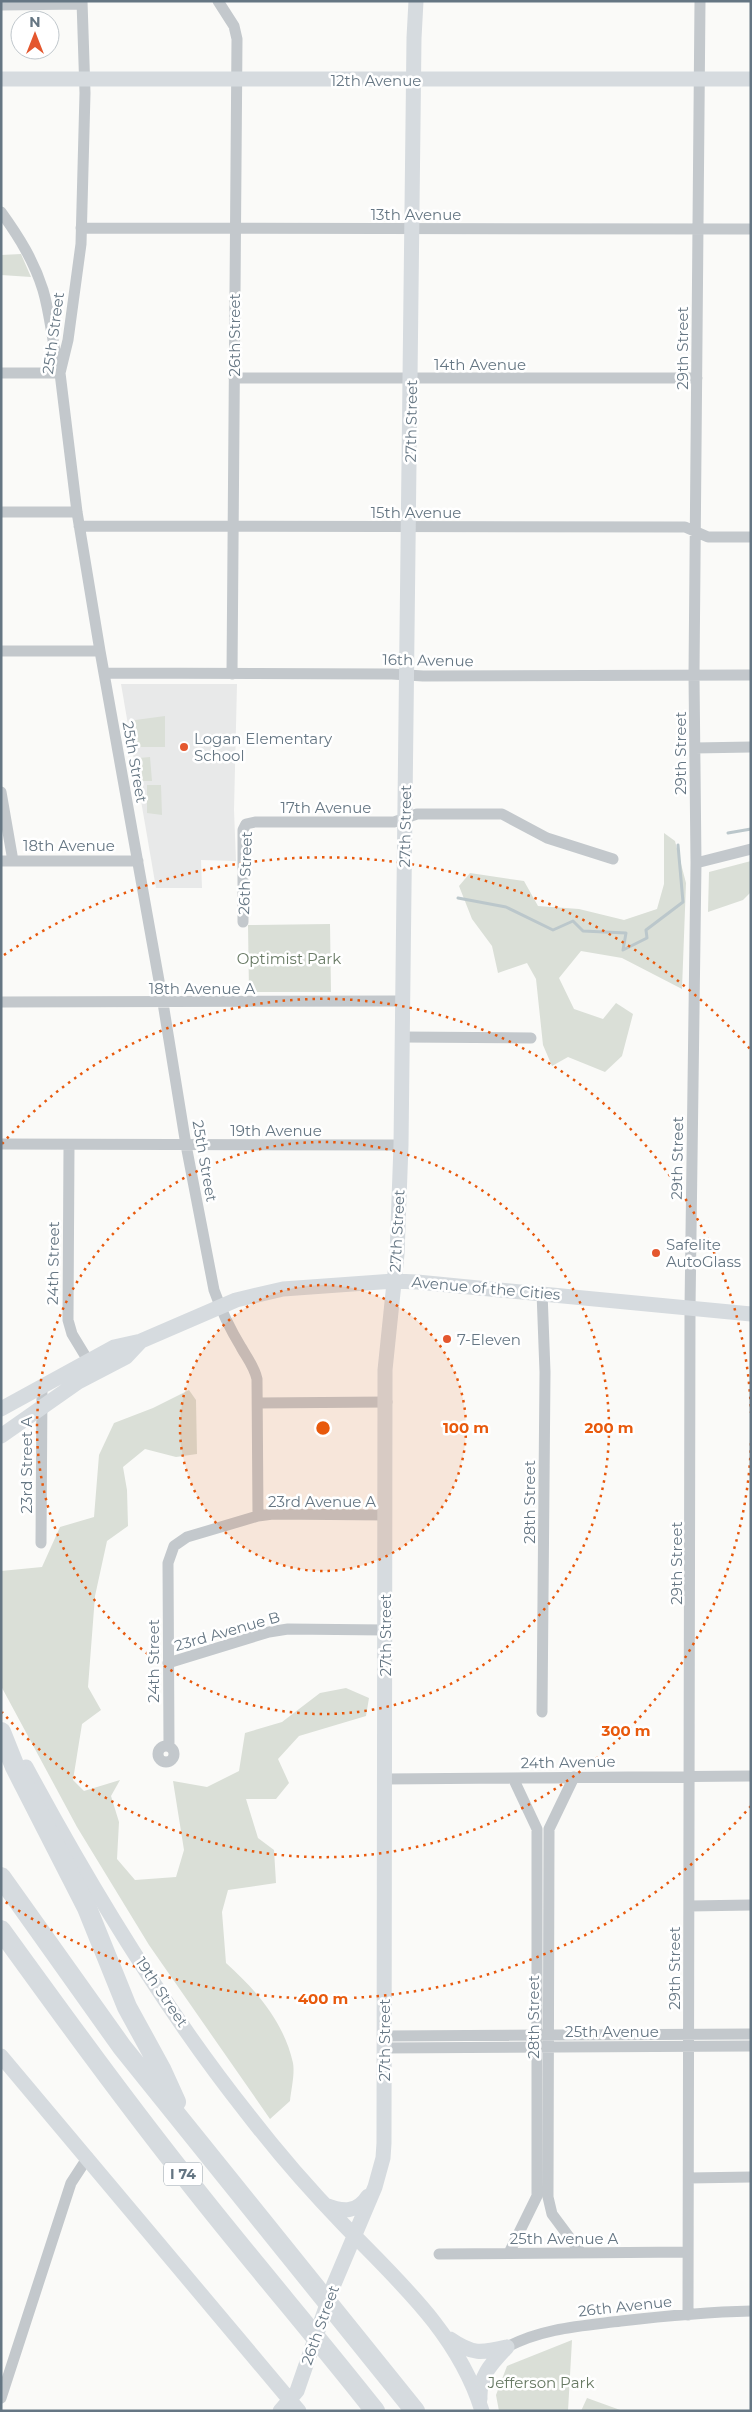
<svg xmlns="http://www.w3.org/2000/svg" width="752" height="2412" font-family="Montserrat,sans-serif">
<style>
.built{fill:#e8e9e9}
.green{fill:#dadfd7}
.lines{fill:none;stroke-linecap:round;stroke-linejoin:round}
.stream{stroke:#bbc7cb;stroke-width:3}
.street{stroke:#c3c8cc;stroke-width:11}
.secondary{stroke:#d6dbdf;stroke-width:15}
.highway{stroke:#d6dbdf;stroke-width:20}
.ring{fill:none;stroke:#e8590c;stroke-width:2.5;stroke-dasharray:2.5 5}
.poi-dot{fill:#e4572e;stroke:#fff;stroke-width:2}
.labels{text-anchor:middle;dominant-baseline:central;stroke-width:5;stroke-linejoin:round;paint-order:stroke}
.shield{fill:#fff;stroke:#939fa8;stroke-width:1}
.shield-label{font-size:14px;font-weight:bold;fill:#657683}
.street-label{font-size:15px;fill:#657683;stroke:#fff}
.poi-label{font-size:15px;fill:#657683;stroke:#fff;text-anchor:start}
.park-label{font-size:15px;fill:#687a64;stroke:#fff}
.centre{fill:#e8590c;stroke:#fff;stroke-width:2.5}
.ring-label{font-size:15px;text-anchor:middle;font-weight:bold;fill:#e8590c;stroke:#fff;stroke-width:5;stroke-linejoin:round;paint-order:stroke}
</style>
<rect width="100%" height="100%" fill="#fafaf8"/>
<!-- built -->
<path class="built" d="M121,684H237L234,810L236,861L201,860L202,888H156Z"/>
<!-- green -->
<path class="green" d="M21,254L31,277L1,275V255Z
M165,716V747H133L128,721Z
M150,757L152,781H141L139,758Z
M147,785H161L162,815L147,813Z
M664,833L675,841L686,883L682,989L622,958L581,951L559,978L574,1009L603,1019L616,1003L633,1014L622,1056L605,1072L568,1057L552,1066L543,1045L536,979L527,963L498,973L492,946L472,919L459,886L470,873L524,881L538,906L579,909L624,920L657,909L664,884Z
M751,861V892L743,900L708,912L709,872Z
M330,924L331,992H249L248,925Z
M189,1390L196,1400L197,1454L176,1457L145,1449L123,1467L127,1490L128,1526L107,1541L95,1596L88,1687L101,1710L82,1724L73,1780L84,1791L120,1780L111,1796L119,1822L117,1859L135,1880L176,1877L184,1850L173,1781L207,1787L239,1771L245,1733L282,1722L320,1693L346,1688L369,1698L366,1716L299,1736L278,1759L289,1783L276,1799H246L258,1838L274,1850L276,1883L228,1890L222,1912L226,1963C256,1990 284,2022 293,2063C295,2074 291,2090 290,2101L270,2119L149,1945L77,1827L1,1686V1571L42,1567L60,1527L94,1517L99,1455L114,1423L153,1408Z
M572,2340L568,2411H499L496,2395L507,2366Z
M587,2398L623,2411H581Z"/>
<g class="lines">
<!-- stream -->
<path class="stream" d="M728,833L751,829
M458,898L506,907L553,930L573,921L583,931L626,933L623,950L647,938L646,930L683,902L678,845"/>
<!-- street -->
<path class="street" d="M82,1L85,93L81,244L68,340L60,373L77,512L100,651L163,1003L186,1145L214,1290C221,1310 230,1329 241,1347C247,1358 254,1366 257,1379L258,1516
M218,1L234,26L237,39L232,674
M1,5L82,4
M1,212C19,237 34,261 43,290C51,317 52,345 60,373H1
M81,228L751,229
M234,378H697
M1,512H77
M79,526L685,527L708,537H751
M1,651H100
M104,673L392,674L423,676L751,675
M695,748L751,747
M1,792L13,861
M1,861H138
M696,863L751,849
M243,922V830L246,824L255,822H394L417,814H502L547,838L613,859
M1,1002L402,1001
M403,1037L531,1038
M1,1144L401,1145
M69,1146L68,1320L72,1334L92,1367
M542,1292L545,1372L542,1712
M258,1403L387,1402
M41,1543L42,1387
M168,1663L269,1632L288,1629L385,1630
M169,1746L168,1563L174,1546L187,1537L258,1516L273,1514L386,1515
M158 1754a8 8 0 1 1 16 0a8 8 0 1 1-16 0Z
M574,1777L549,1829L548,2197L552,2214L581,2253
M386,1779L751,1776
M690,1906L751,1905
M383,2036L751,2034
M383,2048L751,2046
M689,2178L751,2177
M509,2253L537,2196V1829L513,1778
M439,2254L688,2252
M688,2315L690,1308L696,863L694,675L700,1
M507,2347C543,2328 581,2326 621,2321C664,2316 708,2312 751,2311
M1,2398L71,2183L88,2157"/>
<!-- secondary -->
<path class="secondary" d="M1,79H751
M1,1409L114,1347L141,1341L236,1300L283,1289L394,1281L417,1282L751,1314
M1,1436L78,1382L126,1357L141,1341
M26,1767C90,1886 162,2006 247,2113C277,2152 309,2189 343,2224C398,2281 458,2333 482,2411
M1,2056L299,2411
M325,2205C343,2212 357,2213 368,2196
M450,2339C473,2355 481,2353 507,2347
M480,2399C479,2376 491,2364 507,2347
M280,2411L297,2391L334,2284L375,2187L383,2158L384,2143L385,1370L397,1254L401,1145L414,38L416,1"/>
<!-- highway -->
<path class="highway" d="M1,1732L15,1767L87,1908L127,2007L161,2069L176,2102
M1,1877L122,2047L415,2411
M1,1930C64,2017 127,2104 194,2188C253,2263 316,2336 375,2411"/>
</g>
<!-- distance rings -->
<circle cx="323" cy="1428" r="143" fill="#e8590c" fill-opacity=".12"/>
<g class="ring">
<circle cx="323" cy="1428" r="143"/>
<circle cx="323" cy="1428" r="286"/>
<path d="M751 1443A428 428 0 0 1 2 1712M2 1144A428 428 0 0 1 751 1413"/>
<path d="M751 1806A571 571 0 0 1 4 1901M4 955A571 571 0 0 1 751 1050"/>
</g>
<!-- markers -->
<g class="poi-dot">
<circle cx="184" cy="747" r="5"/>
<circle cx="656" cy="1253" r="5"/>
<circle cx="447" cy="1339" r="5"/>
</g>
<g class="labels">
<!-- shield labels -->
<rect class="shield" x="164" y="2162.5" width="38" height="23" rx="4"/>
<g class="shield-label">
<text x="183" y="2174">I 74</text>
</g>
<!-- street labels -->
<g class="street-label">
<text x="376" y="80">12th Avenue</text>
<text x="416" y="214">13th Avenue</text>
<text transform="translate(53 333) rotate(-82)">25th Street</text>
<text transform="translate(234 335) rotate(-90)">26th Street</text>
<text transform="translate(682 348) rotate(-90)">29th Street</text>
<text x="480" y="364">14th Avenue</text>
<text transform="translate(411 421) rotate(-89)">27th Street</text>
<text x="416" y="512">15th Avenue</text>
<text transform="translate(428 660) rotate(1)">16th Avenue</text>
<text transform="translate(680 753) rotate(-90)">29th Street</text>
<text transform="translate(135 762) rotate(80)">25th Street</text>
<text x="326" y="807">17th Avenue</text>
<text transform="translate(405 826) rotate(-89)">27th Street</text>
<text x="69" y="845">18th Avenue</text>
<text transform="translate(245 873) rotate(-88)">26th Street</text>
<text x="202" y="988">18th Avenue A</text>
<text x="276" y="1130">19th Avenue</text>
<text transform="translate(677 1158) rotate(-89)">29th Street</text>
<text transform="translate(205 1161) rotate(80)">25th Street</text>
<text transform="translate(397 1231) rotate(-87)">27th Street</text>
<text transform="translate(53 1263) rotate(-89)">24th Street</text>
<text transform="translate(486 1288) rotate(5)">Avenue of the Cities</text>
<text transform="translate(26 1465) rotate(-90)">23rd Street A</text>
<text x="322" y="1501">23rd Avenue A</text>
<text transform="translate(529 1502) rotate(-90)">28th Street</text>
<text transform="translate(676 1563) rotate(-90)">29th Street</text>
<text transform="translate(227 1631) rotate(-16)">23rd Avenue B</text>
<text transform="translate(385 1635) rotate(-90)">27th Street</text>
<text transform="translate(153 1661) rotate(-90)">24th Street</text>
<text transform="translate(568 1762) rotate(-1)">24th Avenue</text>
<text transform="translate(674 1968) rotate(-90)">29th Street</text>
<text transform="translate(162 1992) rotate(56)">19th Street</text>
<text transform="translate(533 2017) rotate(-90)">28th Street</text>
<text x="612" y="2031">25th Avenue</text>
<text transform="translate(384 2040) rotate(-90)">27th Street</text>
<text x="564" y="2238">25th Avenue A</text>
<text transform="translate(625 2306) rotate(-6)">26th Avenue</text>
<text transform="translate(320 2325) rotate(-70)">26th Street</text>
</g>
<!-- poi labels -->
<g class="poi-label">
<text x="194" y="738">Logan Elementary<tspan x="194" dy="17">School</tspan></text>
<text x="666" y="1244">Safelite<tspan x="666" dy="17">AutoGlass</tspan></text>
<text x="457" y="1339">7-Eleven</text>
</g>
<!-- park labels -->
<g class="park-label">
<text x="289" y="958">Optimist Park</text>
<text x="541" y="2382">Jefferson Park</text>
</g>
</g>
<circle cx="323" cy="1428" r="8" class="centre"/>
<g class="ring-label">
<text x="466" y="1433">100 m</text>
<text x="609" y="1433">200 m</text>
<text x="626" y="1736">300 m</text>
<text x="323" y="2004">400 m</text>
</g>
<!-- border -->
<rect width="752" height="2412" fill="none" stroke="#657683" stroke-width="5"/>
<!-- north arrow -->
<g transform="translate(35 35)"><circle r="24" fill="#ffffff" stroke="#c1c8cd"/>
<path d="M0-4L9 19L0 12L-9 19Z" fill="#e4572e"/>
<text y="-8" font-size="14" font-weight="bold" text-anchor="middle" fill="#657683">N</text>
</g>
</svg>
